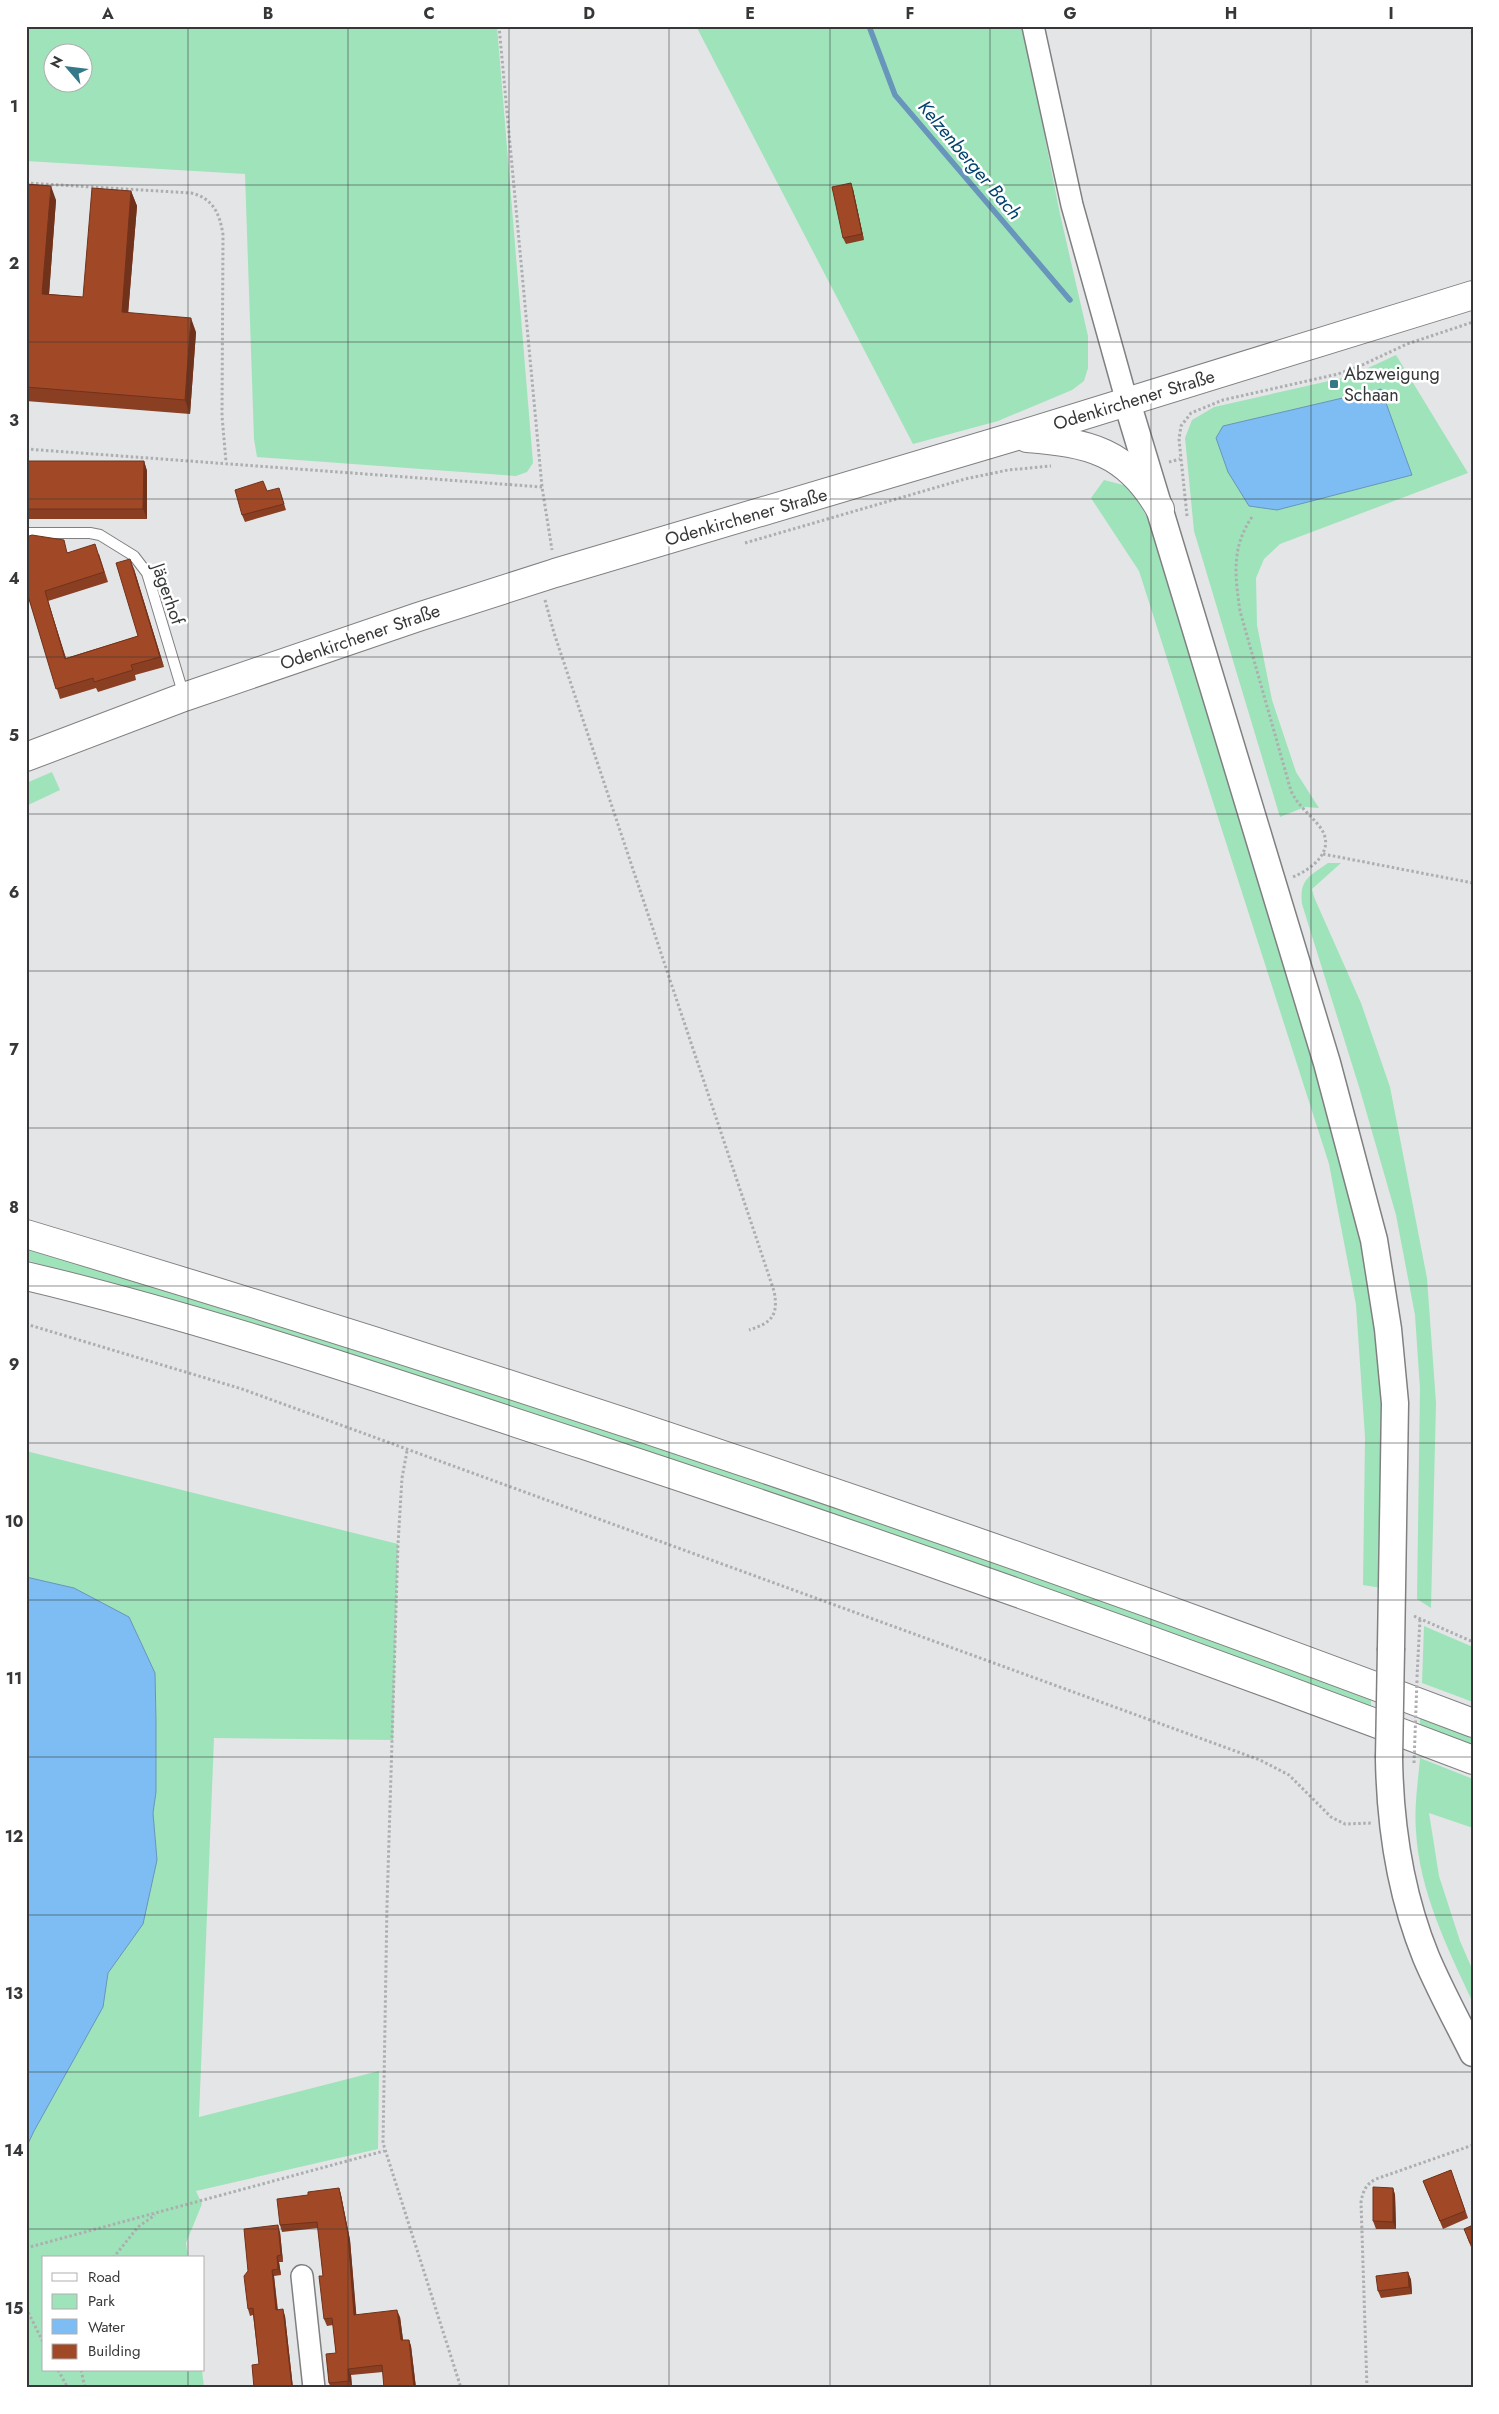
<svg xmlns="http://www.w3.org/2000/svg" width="1499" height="2414" font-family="Jost,sans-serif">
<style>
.green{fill:#9fe3ba;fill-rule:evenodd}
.water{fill:#7dbdf3;stroke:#6895bb}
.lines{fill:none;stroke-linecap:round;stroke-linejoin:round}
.stream{stroke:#6895bb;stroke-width:5.5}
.service-casing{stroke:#808082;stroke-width:12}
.minor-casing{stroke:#808082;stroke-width:24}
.tertiary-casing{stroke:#808082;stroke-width:29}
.secondary-casing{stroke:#808082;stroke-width:30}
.motorway-casing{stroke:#808082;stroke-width:30}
.path{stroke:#adaeaf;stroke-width:3;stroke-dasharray:2.5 2.5;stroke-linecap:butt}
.service{stroke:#fff;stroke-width:10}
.minor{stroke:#fff;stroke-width:21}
.tertiary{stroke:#fff;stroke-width:26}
.secondary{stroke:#fff;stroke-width:28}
.motorway{stroke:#fff;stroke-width:28}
.tertiary-bridge-casing{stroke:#808082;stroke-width:29;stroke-linecap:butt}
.path-bridge{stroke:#adaeaf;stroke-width:3;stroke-dasharray:2.5 2.5;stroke-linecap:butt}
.tertiary-bridge{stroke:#fff;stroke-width:26}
.wall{fill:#8a3e22}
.shaded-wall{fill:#71321b}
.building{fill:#a14827;stroke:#71321b}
.grid{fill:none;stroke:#363738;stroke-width:1;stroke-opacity:0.55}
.poi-dot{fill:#357988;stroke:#fff;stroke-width:2}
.labels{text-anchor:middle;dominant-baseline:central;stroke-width:5;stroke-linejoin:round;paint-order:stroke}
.poi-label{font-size:18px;fill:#363738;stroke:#fff;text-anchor:start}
.street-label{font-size:18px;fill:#363738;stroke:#fff}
.water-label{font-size:19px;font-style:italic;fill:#00436e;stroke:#fff}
.neatline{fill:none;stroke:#363738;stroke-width:2}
.grid-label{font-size:16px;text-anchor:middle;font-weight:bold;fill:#363738}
</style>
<rect width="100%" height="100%" fill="#e4e5e7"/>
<!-- green -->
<path class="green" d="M26,26H497L533,463L527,472L516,476L257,457L254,439L245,174L26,161ZM52,52H82V82H52Z
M696,26H1023L1060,214L1088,336V368L1084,381L1072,390L998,421L913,444Z
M1396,355L1468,473L1280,544L1264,559L1256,578L1257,625L1272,700L1296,772L1319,808L1305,807L1280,817L1194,531L1185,438L1192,420L1214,407L1351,376Z
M1104,480L1131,487L1149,521L1263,884L1359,1220L1378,1334L1388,1420L1381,1588L1363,1585L1365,1437L1356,1305L1329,1164L1139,571L1091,498Z
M52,772L60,790L26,806V783Z
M1328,863H1341L1312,889L1314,897L1361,1003L1390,1087L1427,1278L1436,1403L1431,1608L1417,1599L1420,1389L1415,1315L1396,1215L1360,1090L1302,904C1299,879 1310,876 1328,863Z
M26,1247L499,1391L990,1557L1371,1697V1710L216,1316L26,1260Z
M26,1451L398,1544L393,1740L214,1738L199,2117L379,2071L378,2149L196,2191L202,2204L186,2243L188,2258H44V2370H202L204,2388H26Z
M1424,1626L1473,1647V1702L1422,1683Z
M1420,1715L1473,1735V1748L1420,1728Z
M1420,1758L1473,1779V1828L1429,1813L1439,1876L1460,1941L1473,1971V2003C1448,1949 1419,1891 1416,1831C1414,1807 1418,1782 1420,1758Z"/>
<!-- water -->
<path class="water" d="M1381,389L1412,475L1277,510L1249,506L1228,472L1216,438L1223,426Z
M26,1577L74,1588L129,1617L155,1673L156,1721V1792L153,1813L157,1860L143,1924L108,1973L103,2007L34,2131L26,2148Z"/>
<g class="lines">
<!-- stream -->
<path class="stream" d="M869,26L895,95L1070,300"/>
<!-- service casing -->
<g class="service-casing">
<path id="service" d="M26,533H90L100,535L134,556L147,573L184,696"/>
</g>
<!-- minor casing -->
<g class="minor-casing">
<path id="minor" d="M1033,26L1072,205L1127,402
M302,2276L314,2388"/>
</g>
<!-- tertiary casing -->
<g class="tertiary-casing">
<path id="tertiary" d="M1127,402L1327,1063L1374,1240L1388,1329L1395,1403L1391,1648
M1389,1758C1390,1826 1400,1893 1426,1957C1440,1990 1457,2021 1473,2053"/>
</g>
<!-- secondary casing -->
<g class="secondary-casing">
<path id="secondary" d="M1027,438C1089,443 1127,451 1160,509
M26,757L184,697L418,617L555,573L1013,437L1473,295"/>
</g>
<!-- motorway casing -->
<g class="motorway-casing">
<path id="motorway" d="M26,1234C514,1380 997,1542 1473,1723
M26,1276C215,1321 399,1385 584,1445C882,1543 1179,1648 1473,1760"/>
</g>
<!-- path -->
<path class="path" d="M499,26L542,487L552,550
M1472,26L1473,51
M26,183L191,193C213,198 220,214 223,235L222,416L226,462
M26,449L542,487
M1169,462L1180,459
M1187,516L1179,439L1181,426L1191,413L1223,400L1338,374L1360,366L1407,344L1473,322
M1252,517C1231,548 1235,576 1240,611L1291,791C1298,806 1310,814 1320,827C1337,850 1312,869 1293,877
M745,543L965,479L1008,470L1051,466
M545,600L554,633L774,1291C779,1316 771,1323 749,1330
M1323,854L1473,883
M26,1324L242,1389L1260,1760L1289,1775L1331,1817L1345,1824L1372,1823
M407,1451L402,1478L398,1544L387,1905L383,2143L461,2388
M1414,1616L1473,1642
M1417,1677L1420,1619
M26,2248L384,2151
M113,2258L138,2227L155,2215
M26,2308L44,2344
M58,2370L68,2388
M81,2370L85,2388
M1367,2388L1361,2202C1363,2191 1366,2184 1376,2179L1473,2145"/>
<!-- service -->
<use href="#service" class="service"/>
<!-- minor -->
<use href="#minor" class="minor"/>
<!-- tertiary -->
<use href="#tertiary" class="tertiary"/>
<!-- secondary -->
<use href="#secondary" class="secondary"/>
<!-- motorway -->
<use href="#motorway" class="motorway"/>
<!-- tertiary-bridge casing -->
<g class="tertiary-bridge-casing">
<path id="tertiary-bridge" d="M1389,1758L1391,1648"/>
</g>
<!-- path-bridge -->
<path class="path-bridge" d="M1414,1763L1417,1680"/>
<!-- tertiary-bridge -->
<use href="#tertiary-bridge" class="tertiary-bridge"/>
</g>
<!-- wall -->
<path class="wall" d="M26,184L56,200L49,294L83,297L131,191L137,206L128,313L196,332L190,414L26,401Z
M853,189L864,240L846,244L843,238Z
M26,461H144L147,471V519H26Z
M267,491L281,494L286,510L245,522L242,515Z
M68,552L99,554L108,582L48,601L66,658L138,636L134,569L164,667L135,675L136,680L98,692L96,688L60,699L26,589Z
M1451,2170L1468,2218L1443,2229L1423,2181Z
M339,2188L341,2195L350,2240L356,2315L400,2317L403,2340H409L411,2346L416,2388H384L383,2372L351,2375L352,2387L331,2388L329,2383L336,2353L333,2325L327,2326L324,2319L323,2276L318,2228L282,2232L280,2225L308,2195Z
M1393,2188L1395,2195L1396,2229H1376L1373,2221Z
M1473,2225V2252L1467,2237Z
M280,2232L283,2262H279L281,2275L274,2276L278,2310L285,2316L293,2388H254L259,2364L253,2315L250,2316L248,2309V2271Z
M1408,2272L1411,2280L1412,2294L1381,2298L1378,2291Z"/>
<!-- shaded-wall -->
<path class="shaded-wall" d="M851,183L853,189L864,240L862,234Z
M51,186L56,200L48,308L42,294Z
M131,191L137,206L127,327L122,312Z
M191,318L196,332L190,414L185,400Z
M144,461L147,471V519L143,509Z
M130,559L134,569L164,667L160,657Z
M45,591L48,601L69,669L65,659Z
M339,2188L341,2195L350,2240L357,2322L354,2315Z
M1393,2188L1395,2195L1396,2229L1393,2222Z
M278,2225L280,2232L283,2262L281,2255Z
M277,2256L279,2262L281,2275L278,2269Z
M272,2270L274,2276L278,2317L276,2310Z
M1408,2272L1411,2280L1412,2294L1409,2287Z
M283,2309L285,2316L293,2388H292Z
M397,2310L400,2317L404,2347L401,2340Z
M409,2340L411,2346L416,2388H414Z
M348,2369L351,2375L352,2387L349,2381Z"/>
<!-- building -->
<path class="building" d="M851,183L862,234L843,238L832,187Z
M26,184L51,186L42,294L83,297L92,188L131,191L122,312L191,318L185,400L26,387Z
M26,461H144L143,509H26Z
M263,481L267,491L279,488L284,504L242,515L235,490Z
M32,535L64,540L67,553L95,544L104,572L45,591L65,659L138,636L116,563L130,559L160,657L131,665L133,670L94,682L93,678L56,689L26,589V537Z
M1451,2170L1465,2211L1440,2221L1423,2181Z
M1373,2187L1393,2188V2222L1373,2221Z
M339,2188L348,2234L354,2315L397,2310L401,2340H409L414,2388H384L382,2365L348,2369L349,2381L329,2383L326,2354L336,2353L332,2318L324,2319L319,2276H323L317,2222L280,2225L277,2199L308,2195V2192Z
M278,2225L281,2255L277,2256L278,2269L272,2270L276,2310L283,2309L292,2388H254L252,2365L259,2364L253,2308L248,2309L244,2276L248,2271L244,2229Z
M1473,2225V2242L1470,2243L1464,2229Z
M1408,2272L1409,2287L1378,2291L1376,2276Z"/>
<!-- grid -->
<path class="grid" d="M188,26V2258M348,26V2388M509,26V2388M669,26V2388M830,26V2388M990,26V2388M1151,26V2388M1311,26V2388M26,185H1473M26,342H1473M26,499H1473M26,657H1473M26,814H1473M26,971H1473M26,1128H1473M26,1286H1473M26,1443H1473M26,1600H1473M26,1757H1473M26,1915H1473M26,2072H1473M26,2229H1473M188,2370V2388"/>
<!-- markers -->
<rect class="poi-dot" x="1329" y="379" width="10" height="10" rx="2.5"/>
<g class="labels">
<!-- poi labels -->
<g class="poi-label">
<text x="1344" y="374">Abzweigung<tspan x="1344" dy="21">Schaan</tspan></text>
</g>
<!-- street labels -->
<g class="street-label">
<text transform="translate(1134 400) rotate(-17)">Odenkirchener Straße</text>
<text transform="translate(746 517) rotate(-16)">Odenkirchener Straße</text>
<text transform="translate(168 594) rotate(71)">Jägerhof</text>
<text transform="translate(360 637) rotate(-19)">Odenkirchener Straße</text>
</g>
<!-- water labels -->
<g class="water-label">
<text transform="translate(970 160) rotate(50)">Kelzenberger Bach</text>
</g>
</g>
<!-- border -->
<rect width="1499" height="2414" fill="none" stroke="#ffffff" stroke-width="55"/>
<!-- legend -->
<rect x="42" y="2256" width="162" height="115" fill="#ffffff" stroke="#afafaf"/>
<rect x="52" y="2273" width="25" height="8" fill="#ffffff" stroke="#afafaf"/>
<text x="88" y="2282" font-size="15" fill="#363738">Road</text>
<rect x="52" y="2294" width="25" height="15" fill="#9fe3ba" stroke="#afafaf"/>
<text x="88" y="2306" font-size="15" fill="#363738">Park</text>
<rect x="52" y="2319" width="25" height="15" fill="#7dbdf3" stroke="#afafaf"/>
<text x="88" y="2332" font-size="15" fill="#363738">Water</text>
<rect x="52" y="2344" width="25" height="15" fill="#a14827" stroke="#afafaf"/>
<text x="88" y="2356" font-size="15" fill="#363738">Building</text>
<!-- north arrow -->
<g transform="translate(68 68) rotate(298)"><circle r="24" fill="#ffffff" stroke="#afafaf"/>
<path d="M0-4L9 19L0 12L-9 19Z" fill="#357988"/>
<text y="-8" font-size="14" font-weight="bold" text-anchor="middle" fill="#363738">N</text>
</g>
<rect x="28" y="28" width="1444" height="2358" class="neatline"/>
<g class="grid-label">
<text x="108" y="19">A</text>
<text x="268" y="19">B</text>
<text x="429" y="19">C</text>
<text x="589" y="19">D</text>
<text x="750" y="19">E</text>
<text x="910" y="19">F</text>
<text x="1070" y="19">G</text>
<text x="1231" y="19">H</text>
<text x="1391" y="19">I</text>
<text x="14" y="112">1</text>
<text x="14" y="269">2</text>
<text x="14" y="426">3</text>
<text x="14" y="584">4</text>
<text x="14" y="741">5</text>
<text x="14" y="898">6</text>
<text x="14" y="1055">7</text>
<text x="14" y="1213">8</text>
<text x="14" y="1370">9</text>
<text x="14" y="1527">10</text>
<text x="14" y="1684">11</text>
<text x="14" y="1842">12</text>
<text x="14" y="1999">13</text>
<text x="14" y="2156">14</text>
<text x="14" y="2314">15</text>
</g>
</svg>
